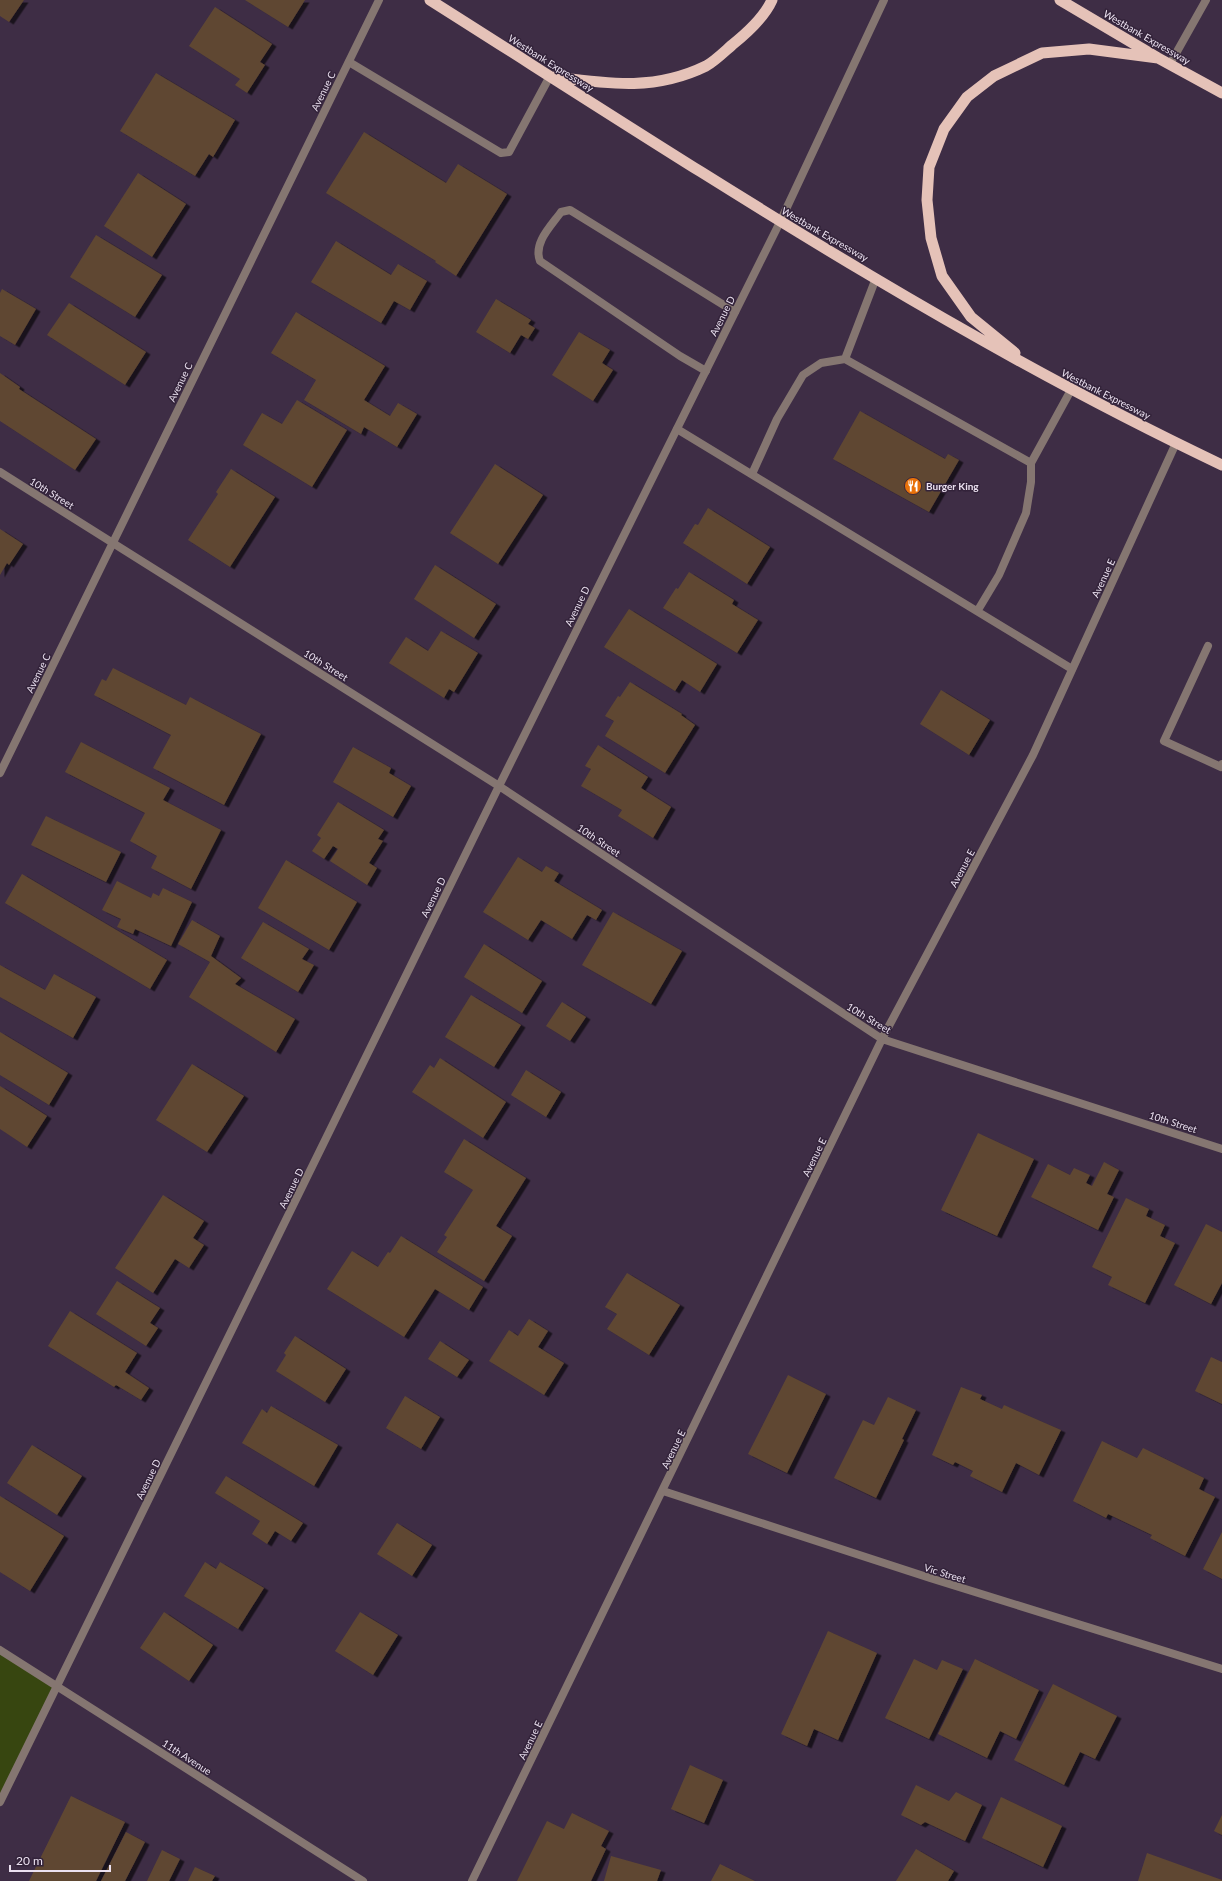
<svg xmlns="http://www.w3.org/2000/svg" width="1222" height="1881" font-family="Lato,sans-serif">
<style>
.green{fill:#374610}
.building{fill:#5f4733;filter:url(#shadow)}
.lines{fill:none;stroke-linecap:round;stroke-linejoin:round}
.service{stroke:#857671;stroke-width:8}
.minor{stroke:#857671;stroke-width:8}
.trunk{stroke:#e5c2b8;stroke-width:11}
.labels{text-anchor:middle;dominant-baseline:central;stroke-width:3;stroke-linejoin:round;paint-order:stroke}
.street-label{font-size:10px;fill:#ebe1f0;stroke:#33233a}
.poi-label{font-size:10px;font-weight:bold;fill:#ebe1f0;stroke:#33233a;text-anchor:start}
</style>
<defs>
<filter id="shadow"><feDropShadow dx="4.5" dy="2.5" stdDeviation="0" flood-color="#0009"/></filter>
</defs>
<rect width="100%" height="100%" fill="#3e2d45"/>
<!-- green -->
<path class="green" d="M0,1650L58,1686L0,1802Z"/>
<!-- building -->
<path class="building" d="M0,0H24L9,22L0,16Z
M245,0H305L288,27Z
M215,7L272,44L260,62L265,65L247,93L235,85L240,79L189,46Z
M156,73L235,120L213,157L209,154L195,176L120,131Z
M364,132L446,183L458,164L507,194L456,276L435,262L436,261L326,193Z
M138,173L186,204L152,257L104,226Z
M96,235L162,275L135,317L70,277Z
M336,241L391,275L398,264L427,281L410,310L394,301L381,323L311,282Z
M2,289L36,309L15,345L0,336V293Z
M496,299L531,320L528,324L535,328L528,339L521,335L510,353L476,332Z
M69,303L146,352L125,385L47,335Z
M296,312L385,366L364,400L390,416L398,403L417,414L397,447L364,427L361,434L304,400L316,380L271,353Z
M579,332L610,350L602,363L613,370L593,401L552,375Z
M0,373L20,387L19,389L96,439L75,470L0,421Z
M297,400L347,430L312,487L243,445L262,413L282,424Z
M860,411L945,459L948,454L959,460L929,512L833,459Z
M495,464L543,495L498,564L450,533Z
M231,469L275,497L230,567L188,540L218,494L216,492Z
M708,508L770,547L747,584L683,543L695,524L698,525Z
M0,529L23,544L9,565L7,563L0,575Z
M435,565L496,604L474,638L414,599Z
M689,572L734,600L732,604L758,620L737,653L663,608L676,588L678,589Z
M629,609L717,664L700,692L682,680L675,691L604,647Z
M441,631L478,653L454,692L449,689L444,698L389,663L406,637L428,651Z
M113,668L186,705L190,697L261,734L224,805L153,768L171,735L94,695L102,679L106,681Z
M630,682L682,714L681,715L695,725L665,773L605,736L614,721L605,716L618,696L620,697Z
M941,690L990,720L969,755L920,724Z
M81,742L170,788L163,800L221,830L191,889L151,868L157,856L130,841L145,813L65,772Z
M598,745L648,777L641,788L671,807L653,838L618,816L622,810L581,786L591,769L585,766Z
M353,747L391,768L389,773L411,786L393,817L333,782Z
M338,802L384,830L378,839L383,841L369,863L377,868L367,885L330,861L338,849L333,846L324,859L312,851L321,838L317,835Z
M46,816L121,852L106,882L31,845Z
M518,857L542,872L546,866L559,873L554,881L602,910L596,920L587,915L572,939L541,920L528,940L483,912Z
M286,860L357,902L329,950L258,908Z
M22,874L167,960L150,989L5,903Z
M117,881L151,898L153,893L159,896L163,888L192,902L171,946L135,929L133,934L117,927L121,919L102,910Z
M613,912L682,951L651,1004L582,965Z
M192,920L220,936L211,956L241,978L235,984L295,1019L276,1052L189,997L210,962L178,944Z
M263,922L309,949L302,959L314,965L298,992L241,958Z
M484,944L542,981L522,1013L464,977Z
M0,965L45,990L54,974L96,997L73,1038L0,997Z
M471,995L521,1025L494,1067L445,1037Z
M562,1002L586,1017L570,1041L546,1026Z
M0,1032L68,1073L49,1105L0,1075Z
M440,1058L506,1102L483,1138L412,1092L430,1065L434,1068Z
M192,1064L244,1096L207,1152L156,1120Z
M526,1070L561,1092L546,1117L511,1095Z
M0,1086L47,1116L27,1147L0,1129Z
M978,1133L1034,1159L997,1236L941,1210Z
M464,1139L526,1178L496,1226L512,1236L484,1281L437,1252L447,1237L444,1235L473,1190L444,1172Z
M1104,1162L1119,1170L1107,1194L1114,1197L1098,1230L1031,1197L1048,1164L1070,1175L1074,1168L1090,1175L1086,1183L1092,1186Z
M163,1195L204,1221L193,1238L204,1245L189,1268L175,1259L153,1293L115,1268Z
M1126,1198L1149,1209L1146,1216L1165,1225L1160,1236L1175,1243L1145,1303L1108,1285L1112,1277L1092,1267Z
M1206,1224L1222,1232V1283L1211,1304L1174,1285Z
M401,1236L483,1287L469,1310L435,1289L404,1337L327,1289L352,1251L378,1267L388,1252L390,1253Z
M627,1273L680,1305L649,1355L607,1329L617,1314L605,1307Z
M117,1281L160,1308L150,1323L158,1328L146,1346L96,1314Z
M70,1311L137,1353L125,1372L149,1388L141,1400L116,1385L114,1387L48,1346Z
M529,1319L548,1331L538,1347L564,1363L544,1395L489,1361L509,1330L518,1336Z
M295,1336L346,1369L325,1402L276,1371L286,1355L284,1353Z
M440,1341L469,1360L457,1377L428,1359Z
M1211,1357L1222,1362V1404L1195,1391Z
M788,1375L826,1394L787,1473L748,1454Z
M961,1387L982,1395L980,1399L1002,1409L1004,1405L1061,1430L1039,1475L1016,1463L1002,1492L970,1476L973,1471L955,1462L953,1465L932,1455Z
M405,1396L440,1417L421,1449L386,1428Z
M888,1397L916,1410L902,1439L904,1440L876,1498L834,1478L863,1420L874,1425Z
M271,1406L338,1445L314,1486L242,1443L262,1409L267,1413Z
M1102,1441L1137,1458L1143,1448L1204,1478L1199,1489L1215,1497L1185,1556L1150,1538L1152,1535L1108,1514L1106,1518L1073,1501Z
M32,1445L82,1476L57,1515L7,1483Z
M226,1476L303,1523L291,1541L275,1531L267,1544L252,1534L260,1521L215,1493Z
M0,1496L64,1536L30,1591L0,1572Z
M397,1523L432,1545L412,1576L377,1554Z
M1222,1532V1579L1203,1569Z
M205,1562L216,1569L220,1562L264,1588L238,1629L184,1596Z
M164,1612L213,1645L189,1681L140,1648Z
M360,1612L398,1635L373,1675L335,1651Z
M828,1631L877,1653L838,1740L814,1729L807,1746L781,1734Z
M914,1659L937,1670L942,1660L963,1669L929,1739L885,1718Z
M975,1659L1039,1690L1016,1739L1000,1731L987,1758L938,1734Z
M1053,1684L1117,1716L1095,1759L1080,1752L1064,1785L1014,1760Z
M690,1765L723,1780L704,1823L671,1809Z
M916,1785L949,1801L956,1792L982,1805L965,1841L925,1822L921,1825L901,1815Z
M71,1796L125,1822L96,1881H29Z
M1001,1797L1062,1826L1043,1867L982,1838Z
M572,1813L609,1831L601,1846L606,1849L591,1881H517L547,1821L564,1829Z
M1222,1815V1835L1214,1831Z
M126,1832L145,1842L125,1881H101Z
M916,1849L954,1871L948,1881H896Z
M162,1850L180,1859L169,1881H147Z
M1147,1853L1222,1880V1881H1138Z
M611,1856L661,1870L657,1881H604Z
M720,1864L755,1881H711Z
M195,1867L215,1876L212,1881H188Z"/>
<g class="lines">
<!-- service -->
<path class="service" d="M349,62L501,153L509,152L550,76
M1170,64L1206,0
M845,359L876,278
M706,371L680,356L540,261C533,243 551,226 561,212L570,210L735,312
M677,429L1072,669
M752,474L777,419L803,375L821,363L845,359L1031,463
M978,610L999,575L1026,513L1031,482V463L1071,390
M1208,646L1164,741L1221,767L1222,764"/>
<!-- minor -->
<path class="minor" d="M0,472L499,786L882,1039L1222,1149
M0,773L379,0
M663,1491L930,1578L1222,1669
M0,1650L363,1881
M0,1802L499,786L780,222L884,0
M472,1881L882,1039L1033,755L1176,443"/>
<!-- trunk -->
<path class="trunk" d="M430,0C689,164 945,334 1222,465
M1060,0L1158,58L1222,93
M555,77C609,84 655,91 706,66C715,61 724,52 732,45C747,33 764,18 772,0
M1015,353L971,317L942,276L931,238L927,200L929,167L944,129L967,97L994,76L1042,53L1089,49L1158,58"/>
</g>
<!-- icons -->
<defs>
<g id="restaurant-disc" transform="scale(0.9)"><circle r="9.5" fill="#e8710a" stroke="#33233a"/><path d="M-5-6h1v4h1v-4h1v4h1v-4h1v5L-1.5 .5V6h-2V.5L-5-1ZM5-6V6H3V1.5H1.5Q1.5-4 5-6Z" fill="#fff"/></g>
</defs>
<g fill-rule="evenodd">
<use href="#restaurant-disc" x="913" y="486"/>
</g>
<g class="labels">
<!-- street labels -->
<g class="street-label">
<text transform="translate(1147 37) rotate(30)">Westbank Expressway</text>
<text transform="translate(551 63) rotate(32)">Westbank Expressway</text>
<text transform="translate(323 91) rotate(-64)">Avenue C</text>
<text transform="translate(825 234) rotate(30)">Westbank Expressway</text>
<text transform="translate(722 316) rotate(-63)">Avenue D</text>
<text transform="translate(180 382) rotate(-64)">Avenue C</text>
<text transform="translate(1106 394) rotate(27)">Westbank Expressway</text>
<text transform="translate(52 493) rotate(32)">10th Street</text>
<text transform="translate(1103 578) rotate(-65)">Avenue E</text>
<text transform="translate(577 606) rotate(-64)">Avenue D</text>
<text transform="translate(326 665) rotate(32)">10th Street</text>
<text transform="translate(38 673) rotate(-64)">Avenue C</text>
<text transform="translate(599 840) rotate(34)">10th Street</text>
<text transform="translate(962 868) rotate(-62)">Avenue E</text>
<text transform="translate(433 897) rotate(-64)">Avenue D</text>
<text transform="translate(869 1018) rotate(31)">10th Street</text>
<text transform="translate(1173 1122) rotate(18)">10th Street</text>
<text transform="translate(814 1157) rotate(-64)">Avenue E</text>
<text transform="translate(291 1188) rotate(-64)">Avenue D</text>
<text transform="translate(673 1449) rotate(-64)">Avenue E</text>
<text transform="translate(148 1479) rotate(-64)">Avenue D</text>
<text transform="translate(945 1573) rotate(17)">Vic Street</text>
<text transform="translate(530 1740) rotate(-64)">Avenue E</text>
<text transform="translate(187 1757) rotate(33)">11th Avenue</text>
</g>
<!-- poi labels -->
<g class="poi-label">
<text x="926" y="486">Burger King</text>
</g>
</g>
<!-- scale -->
<path d="M10 1865v6h100v-6" fill="none" stroke="#ebe1f0" stroke-width="2"/>
<text x="16" y="1865" font-size="12" fill="#ebe1f0" stroke="#33233a" stroke-width="3" paint-order="stroke">20 m</text>
</svg>
